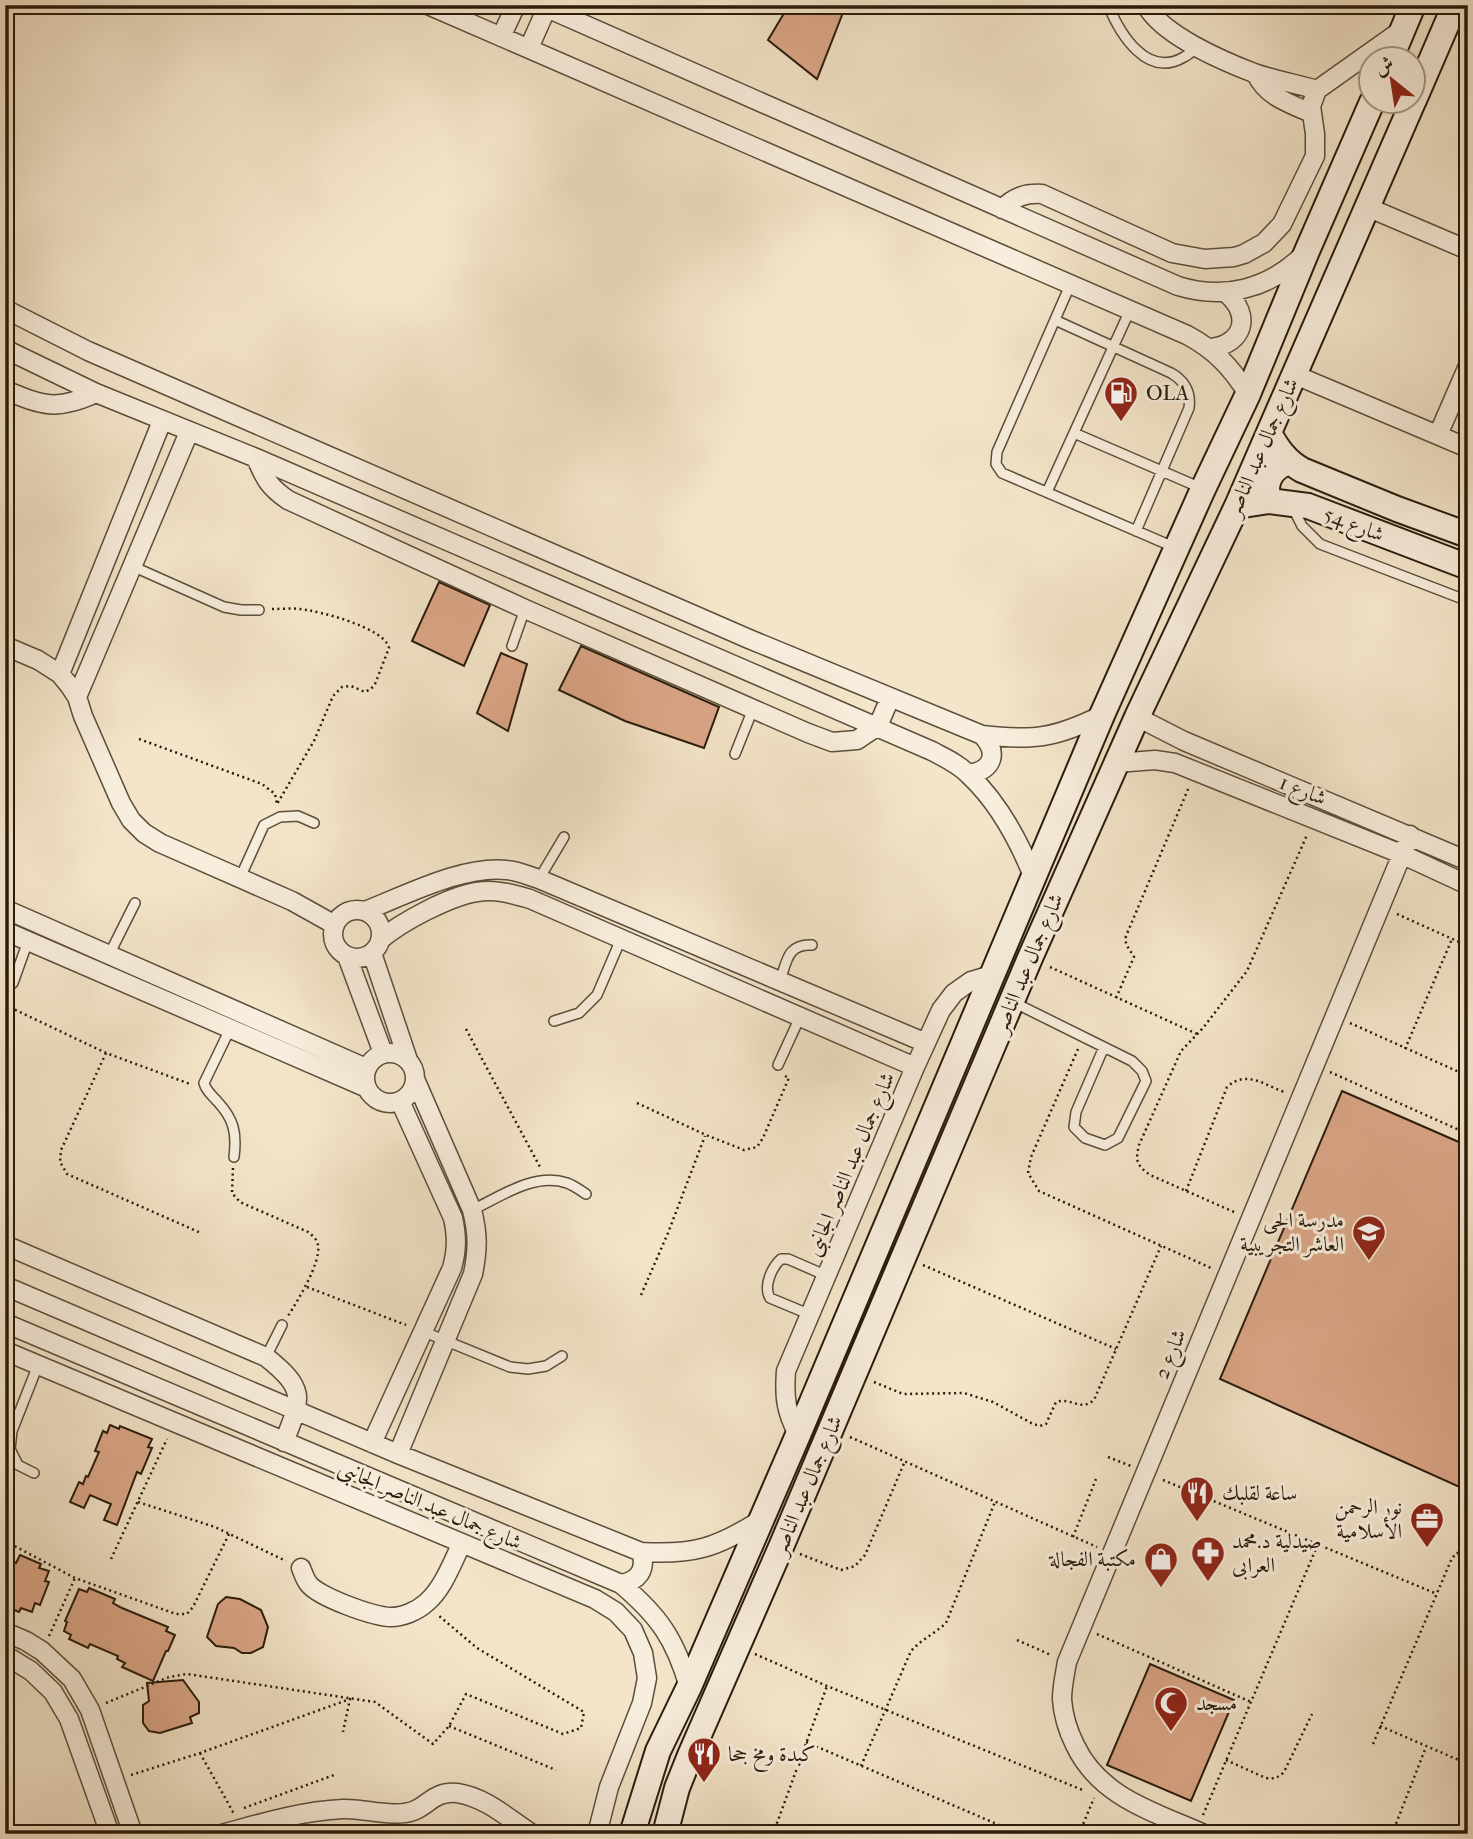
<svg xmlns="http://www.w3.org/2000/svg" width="1473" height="1839" font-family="'IM FELL French Canon',Amiri,serif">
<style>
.building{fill:#dca789;stroke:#281b0b;stroke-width:2}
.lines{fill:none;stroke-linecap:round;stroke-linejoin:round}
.lane-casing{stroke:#5b4e3b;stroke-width:12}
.street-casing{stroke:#5b4e3b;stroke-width:21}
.secondary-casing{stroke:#281b0b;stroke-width:28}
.path{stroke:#281b0b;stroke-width:2.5;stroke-dasharray:2 3.5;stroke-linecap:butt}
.lane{stroke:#f8eedd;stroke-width:9}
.street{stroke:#f8eedd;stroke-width:18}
.secondary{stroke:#f8eedd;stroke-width:24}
.labels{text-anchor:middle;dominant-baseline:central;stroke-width:6;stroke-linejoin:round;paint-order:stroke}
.poi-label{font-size:21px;fill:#281b0b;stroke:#f8eedd;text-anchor:start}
.street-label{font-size:21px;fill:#281b0b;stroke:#f8eedd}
</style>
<rect width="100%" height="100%" fill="#f4e5ca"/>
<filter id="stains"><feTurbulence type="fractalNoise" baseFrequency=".00286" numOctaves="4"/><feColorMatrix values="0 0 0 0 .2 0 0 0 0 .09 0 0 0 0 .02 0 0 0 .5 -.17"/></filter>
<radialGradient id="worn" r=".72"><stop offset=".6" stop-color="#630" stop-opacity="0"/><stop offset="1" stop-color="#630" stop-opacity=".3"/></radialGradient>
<!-- building -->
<path class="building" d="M789,5H833L844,10L817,79L768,40Z
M439,582L490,605L464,666L412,641Z
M581,646L719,707L704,748L625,721L559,690Z
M501,653L527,664L508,731L477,713Z
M1342,1091L1468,1146V1482L1464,1489L1220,1379Z
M110,1425L119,1429L120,1426L152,1439L148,1447L152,1448L141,1474L137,1472L117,1525L104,1520L111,1504L90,1495L84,1508L70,1502L79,1482L83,1484L86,1476L88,1477L99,1452L95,1451L103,1431L107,1433Z
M20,1555L41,1564L39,1568L49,1571L45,1581L49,1582L40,1605L35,1603L32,1612L21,1608L19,1612L5,1606V1578L12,1562L16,1563Z
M89,1588L115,1599L113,1603L122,1608L168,1627L166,1631L175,1635L168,1651H166L153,1681L122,1667L125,1663L117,1659L118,1656L90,1644L88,1648L69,1639L71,1635L64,1631L67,1622L65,1621L79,1589L87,1592Z
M226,1597L240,1599L261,1610L268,1627L263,1647L251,1653H242L234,1648L216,1646L207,1637L218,1604Z
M1150,1664L1234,1700L1191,1801L1107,1765Z
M183,1680L199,1702V1713L190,1717L192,1723L160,1733L149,1731L143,1723V1705L149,1701L147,1683Z"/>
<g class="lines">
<!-- lane casing -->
<g class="lane-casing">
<path id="lane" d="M1108,5C1120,34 1147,79 1184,57C1189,55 1193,50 1198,47
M1071,283L997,452L996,464L1002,473L1176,548
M1055,320L1171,373C1185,381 1191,393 1189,408L1136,531
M1074,433L1201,488
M1047,492L1130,310
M1293,508L1302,526L1320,544L1468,601
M132,566L224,607L241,610H259
M512,646L525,609
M735,754L753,709
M240,878L264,825L280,817L298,816L314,823
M539,879L564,837
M109,955L135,903
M780,981C787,961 787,944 812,945
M13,983L28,941
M1013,1002L1132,1061L1142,1071L1146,1081L1118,1138L1105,1145L1085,1138L1074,1127L1076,1112L1104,1047
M554,1021L579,1013L597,995L621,939
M230,1029L204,1083C206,1091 211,1094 217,1101C234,1119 237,1133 234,1157
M778,1065L800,1017
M472,1210C500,1197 534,1172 567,1183C573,1185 580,1190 586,1194
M811,1315L770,1298C763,1286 772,1267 781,1259H788L827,1276
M422,1331L510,1367L528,1369L546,1366L562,1356
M266,1357L282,1325
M34,1473L18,1465L10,1449L12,1431L38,1365"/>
</g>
<!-- street casing -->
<g class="street-casing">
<path id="street" d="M428,5L1187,335C1215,350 1231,367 1248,394
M540,5L1178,286C1224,300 1268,289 1302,256
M1146,5C1162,35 1223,61 1254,73C1274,80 1297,84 1317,90
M501,37L516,5
M529,48L548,5
M1256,74C1267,97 1289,103 1311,113
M1367,207L1468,250
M1002,209C1014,197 1025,193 1042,194L1172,253L1205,259L1234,257L1244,254L1264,243L1282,224L1315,156V134L1311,106L1317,90L1403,29
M5,309L88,351L749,639L982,735C1033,741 1056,738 1102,715
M1211,348C1244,344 1252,314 1226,293
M5,349L96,393L256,458L932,751C945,758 959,764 969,775C999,803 1018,839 1033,876
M1293,374L1468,448
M5,390C43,406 57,411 96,393
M1438,435L1468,366
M256,458C265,479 269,487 288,500L525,609L808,733L832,742L857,740L878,726L890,698
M5,646L38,660L60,674L69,685L77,697L83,716L121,803L131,820L144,833L160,843L292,901L335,925
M60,674L162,421
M77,697L189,432
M1137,717L1184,741L1468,861
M1116,763L1155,760L1175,763L1401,854L1468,885
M969,774C993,770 999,753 982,735
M5,909L366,1068
M333 934a24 24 0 1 1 48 0a24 24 0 1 1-48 0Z
M365,911C406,895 463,865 507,870C518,871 529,876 539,879L926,1043
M5,931L365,1087
M380,940C401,922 450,896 477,892C496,889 513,894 530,899L915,1067
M372,953L408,1060
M347,956L383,1053
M365 1078a25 25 0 1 1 50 0a25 25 0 1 1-50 0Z
M5,1245L266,1357C306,1389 302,1397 284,1442
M5,1286L398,1454L641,1552C694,1555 716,1548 761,1520
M5,1323L621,1584C659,1616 675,1639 689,1687
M5,1351L595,1599L616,1612L633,1630L643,1653L647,1678L642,1703L609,1787L597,1834
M798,1435C786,1411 784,1398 786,1371L915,1067L941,1010L954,993L971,981L991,975
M372,1443L452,1268C457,1250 457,1236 453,1218L400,1101
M398,1454L473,1274C478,1249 478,1234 472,1210L415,1079
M301,1568C303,1573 305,1579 308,1583C317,1597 375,1617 391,1617C403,1617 417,1611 426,1603C443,1589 452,1563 462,1543
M621,1584C638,1581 647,1570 641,1552
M5,1632L26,1641L42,1651L72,1679L90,1710L133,1834
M5,1655L31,1671L53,1692L69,1719L110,1834
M222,1834C262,1823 301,1811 343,1809C362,1808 395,1818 413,1811C429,1805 434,1791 457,1793C485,1797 508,1818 532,1834
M1204,1834C1155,1812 1100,1798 1075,1745C1068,1731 1063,1715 1062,1699C1062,1687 1065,1674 1067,1662L1410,835"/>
</g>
<!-- secondary casing -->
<g class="secondary-casing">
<path id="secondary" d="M1390,60L1413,5
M1414,100L1455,5
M1269,433C1277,448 1286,461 1302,470L1397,509L1468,535
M1269,501C1263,482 1271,468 1289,462
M1237,506L1269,501L1308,506L1468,567
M632,1834L658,1751L689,1687L798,1435L1102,715L1203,489L1248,394L1307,251L1372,102
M665,1834L677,1788L691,1753L781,1547L1030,958L1137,717L1237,506L1413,102"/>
</g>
<!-- path -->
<path class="path" d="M272,609C281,609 291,608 300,609C320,611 385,628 389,648L375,684L371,689L365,692L351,686L342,687L333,696L314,741L277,804
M139,739L262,784L275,794L277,804
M1397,914L1468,946
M1050,967L1197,1034
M1116,998L1134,957C1130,949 1124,945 1126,936L1189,787
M5,1005L106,1053L190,1084
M1350,1023L1468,1076
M466,1029L540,1167
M1078,1049L1031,1157L1028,1173L1039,1191L1211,1268
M1405,1049L1452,939
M106,1053L61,1150L60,1162L67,1174L201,1233
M1330,1072L1468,1134
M637,1103L706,1135L744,1150L757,1147L763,1138L788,1080L789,1078L785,1076
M233,1168L232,1193L240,1202L308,1232C312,1235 317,1239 318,1245C321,1263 298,1300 288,1316
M1186,1191L1227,1087C1246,1070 1263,1084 1284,1092
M1234,1212L1150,1175C1137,1165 1135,1162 1139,1145L1181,1051L1203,1028L1247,971L1307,835
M923,1265L1116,1349
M307,1287L406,1325
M641,1295L668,1233L705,1136
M874,1382L903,1394L964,1393L993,1402L1033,1424L1040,1426L1046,1424L1056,1402C1072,1397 1080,1412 1094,1400L1161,1246
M850,1437L1097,1547
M1108,1457L1131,1466
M1163,1480L1437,1594
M138,1502L215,1527L286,1561
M1073,1537L1096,1479
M5,1541L75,1578L176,1614H187L193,1607L229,1534
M800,1554L841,1570L855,1566L865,1555L905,1461
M111,1559L167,1439
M1097,1634L1251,1702
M49,1636L75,1578
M1017,1640L1051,1655
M755,1654L827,1686L1085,1791
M106,1703L169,1677L187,1674L375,1702L433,1744L449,1726L466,1694L563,1734L581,1728L584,1712L477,1648L438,1615
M449,1726L556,1770
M1380,1726L1468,1764
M806,1742L1020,1834
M1373,1744L1452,1558L1457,1553L1468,1557
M200,1753L233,1812H235
M1226,1760L1266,1778C1274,1779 1278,1778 1284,1772L1312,1714
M861,1766L911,1651C921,1640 934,1634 946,1623L995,1502
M131,1775L200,1753L350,1699L343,1732
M244,1808L334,1775
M1203,1815L1318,1544
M773,1834L827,1686
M1079,1834L1094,1798
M1392,1834L1426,1747"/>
<!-- lane -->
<use href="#lane" class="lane"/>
<!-- street -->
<use href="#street" class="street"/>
<!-- secondary -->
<use href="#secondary" class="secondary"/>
</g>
<!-- icons -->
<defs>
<g id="fuel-pin" transform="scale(1.75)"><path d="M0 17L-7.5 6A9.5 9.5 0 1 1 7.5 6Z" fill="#8f2418" stroke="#f8eedd"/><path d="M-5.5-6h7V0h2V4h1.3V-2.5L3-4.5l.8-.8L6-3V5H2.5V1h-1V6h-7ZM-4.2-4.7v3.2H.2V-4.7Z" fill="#fff"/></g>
<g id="school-pin" transform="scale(1.75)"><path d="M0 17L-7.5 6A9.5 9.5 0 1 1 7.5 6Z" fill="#8f2418" stroke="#f8eedd"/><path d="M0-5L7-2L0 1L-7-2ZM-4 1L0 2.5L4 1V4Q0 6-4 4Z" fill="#fff"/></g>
<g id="restaurant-pin" transform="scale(1.75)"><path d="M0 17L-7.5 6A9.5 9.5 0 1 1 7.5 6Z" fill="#8f2418" stroke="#f8eedd"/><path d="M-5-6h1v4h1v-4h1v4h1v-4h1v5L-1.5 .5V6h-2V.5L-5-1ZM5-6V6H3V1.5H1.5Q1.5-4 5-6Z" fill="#fff"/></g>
<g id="office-pin" transform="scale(1.75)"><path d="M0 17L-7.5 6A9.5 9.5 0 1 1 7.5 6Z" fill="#8f2418" stroke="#f8eedd"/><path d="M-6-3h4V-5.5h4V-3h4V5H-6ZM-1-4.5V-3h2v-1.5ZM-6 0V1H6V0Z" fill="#fff"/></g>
<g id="pharmacy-pin" transform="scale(1.75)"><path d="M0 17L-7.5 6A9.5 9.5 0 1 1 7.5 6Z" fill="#8f2418" stroke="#f8eedd"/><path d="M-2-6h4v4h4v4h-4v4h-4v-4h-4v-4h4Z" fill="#fff"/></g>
<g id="shop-pin" transform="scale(1.75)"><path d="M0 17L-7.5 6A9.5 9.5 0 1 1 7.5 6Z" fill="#8f2418" stroke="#f8eedd"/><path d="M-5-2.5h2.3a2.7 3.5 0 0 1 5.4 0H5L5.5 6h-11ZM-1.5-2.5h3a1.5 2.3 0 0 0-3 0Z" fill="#fff"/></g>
<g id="mosque-pin" transform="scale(1.75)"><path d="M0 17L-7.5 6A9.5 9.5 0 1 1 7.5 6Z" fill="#8f2418" stroke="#f8eedd"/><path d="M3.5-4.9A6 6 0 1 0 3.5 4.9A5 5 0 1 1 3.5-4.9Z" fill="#fff"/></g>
</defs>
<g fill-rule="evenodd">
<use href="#fuel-pin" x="1121" y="393"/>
<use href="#school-pin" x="1369" y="1232"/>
<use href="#restaurant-pin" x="1197" y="1493"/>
<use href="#office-pin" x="1427" y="1519"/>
<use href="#pharmacy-pin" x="1208" y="1553"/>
<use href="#shop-pin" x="1161" y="1559"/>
<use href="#mosque-pin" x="1171" y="1703"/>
<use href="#restaurant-pin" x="704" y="1754"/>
</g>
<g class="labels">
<!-- poi labels -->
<g class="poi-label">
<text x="1146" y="393">OLA</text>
<text x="1344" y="1220" text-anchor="end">مدرسة الحى<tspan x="1344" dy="24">العاشر التجريبية</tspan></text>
<text x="1222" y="1493">ساعة لقلبك</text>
<text x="1402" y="1507" text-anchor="end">نور الرحمن<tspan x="1402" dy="24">الأسلامية</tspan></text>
<text x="1232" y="1541">صيدلية د.محمد<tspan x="1232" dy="24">العرابى</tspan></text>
<text x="1136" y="1559" text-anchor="end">مكتبة الفجالة</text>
<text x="1196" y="1703">مسجد</text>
<text x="728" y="1754">كبدة ومخ جحا</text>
</g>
<!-- street labels -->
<g class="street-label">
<text transform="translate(1262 447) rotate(-66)">شارع جمال عبد الناصر</text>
<text transform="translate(1354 524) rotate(21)">شارع 54</text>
<text transform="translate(1303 790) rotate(22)">شارع 1</text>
<text transform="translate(1028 963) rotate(-67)">شارع جمال عبد الناصر</text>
<text transform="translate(850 1164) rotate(-67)">شارع جمال عبد الناصر الجانبى</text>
<text transform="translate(1170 1354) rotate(-68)">شارع 2</text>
<text transform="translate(807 1485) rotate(-67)">شارع جمال عبد الناصر</text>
<text transform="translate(430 1505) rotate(23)">شارع جمال عبد الناصر الجانبى</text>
</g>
</g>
<!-- margin -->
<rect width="1473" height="1839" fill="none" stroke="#f4e5ca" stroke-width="28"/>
<rect x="7" y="7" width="1459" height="1825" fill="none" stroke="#281b0b" stroke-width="3.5"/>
<rect x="14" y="14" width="1445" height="1811" fill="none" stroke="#281b0b" stroke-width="2"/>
<!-- north arrow -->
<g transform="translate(1392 80) rotate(330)"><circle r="33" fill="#f8eedd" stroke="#a59a89" stroke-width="2"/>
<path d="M0-5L12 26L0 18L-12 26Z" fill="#8f2418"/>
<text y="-10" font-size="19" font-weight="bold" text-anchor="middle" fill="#281b0b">ش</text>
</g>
<rect width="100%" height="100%" filter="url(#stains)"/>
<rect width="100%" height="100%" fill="url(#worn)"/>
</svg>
